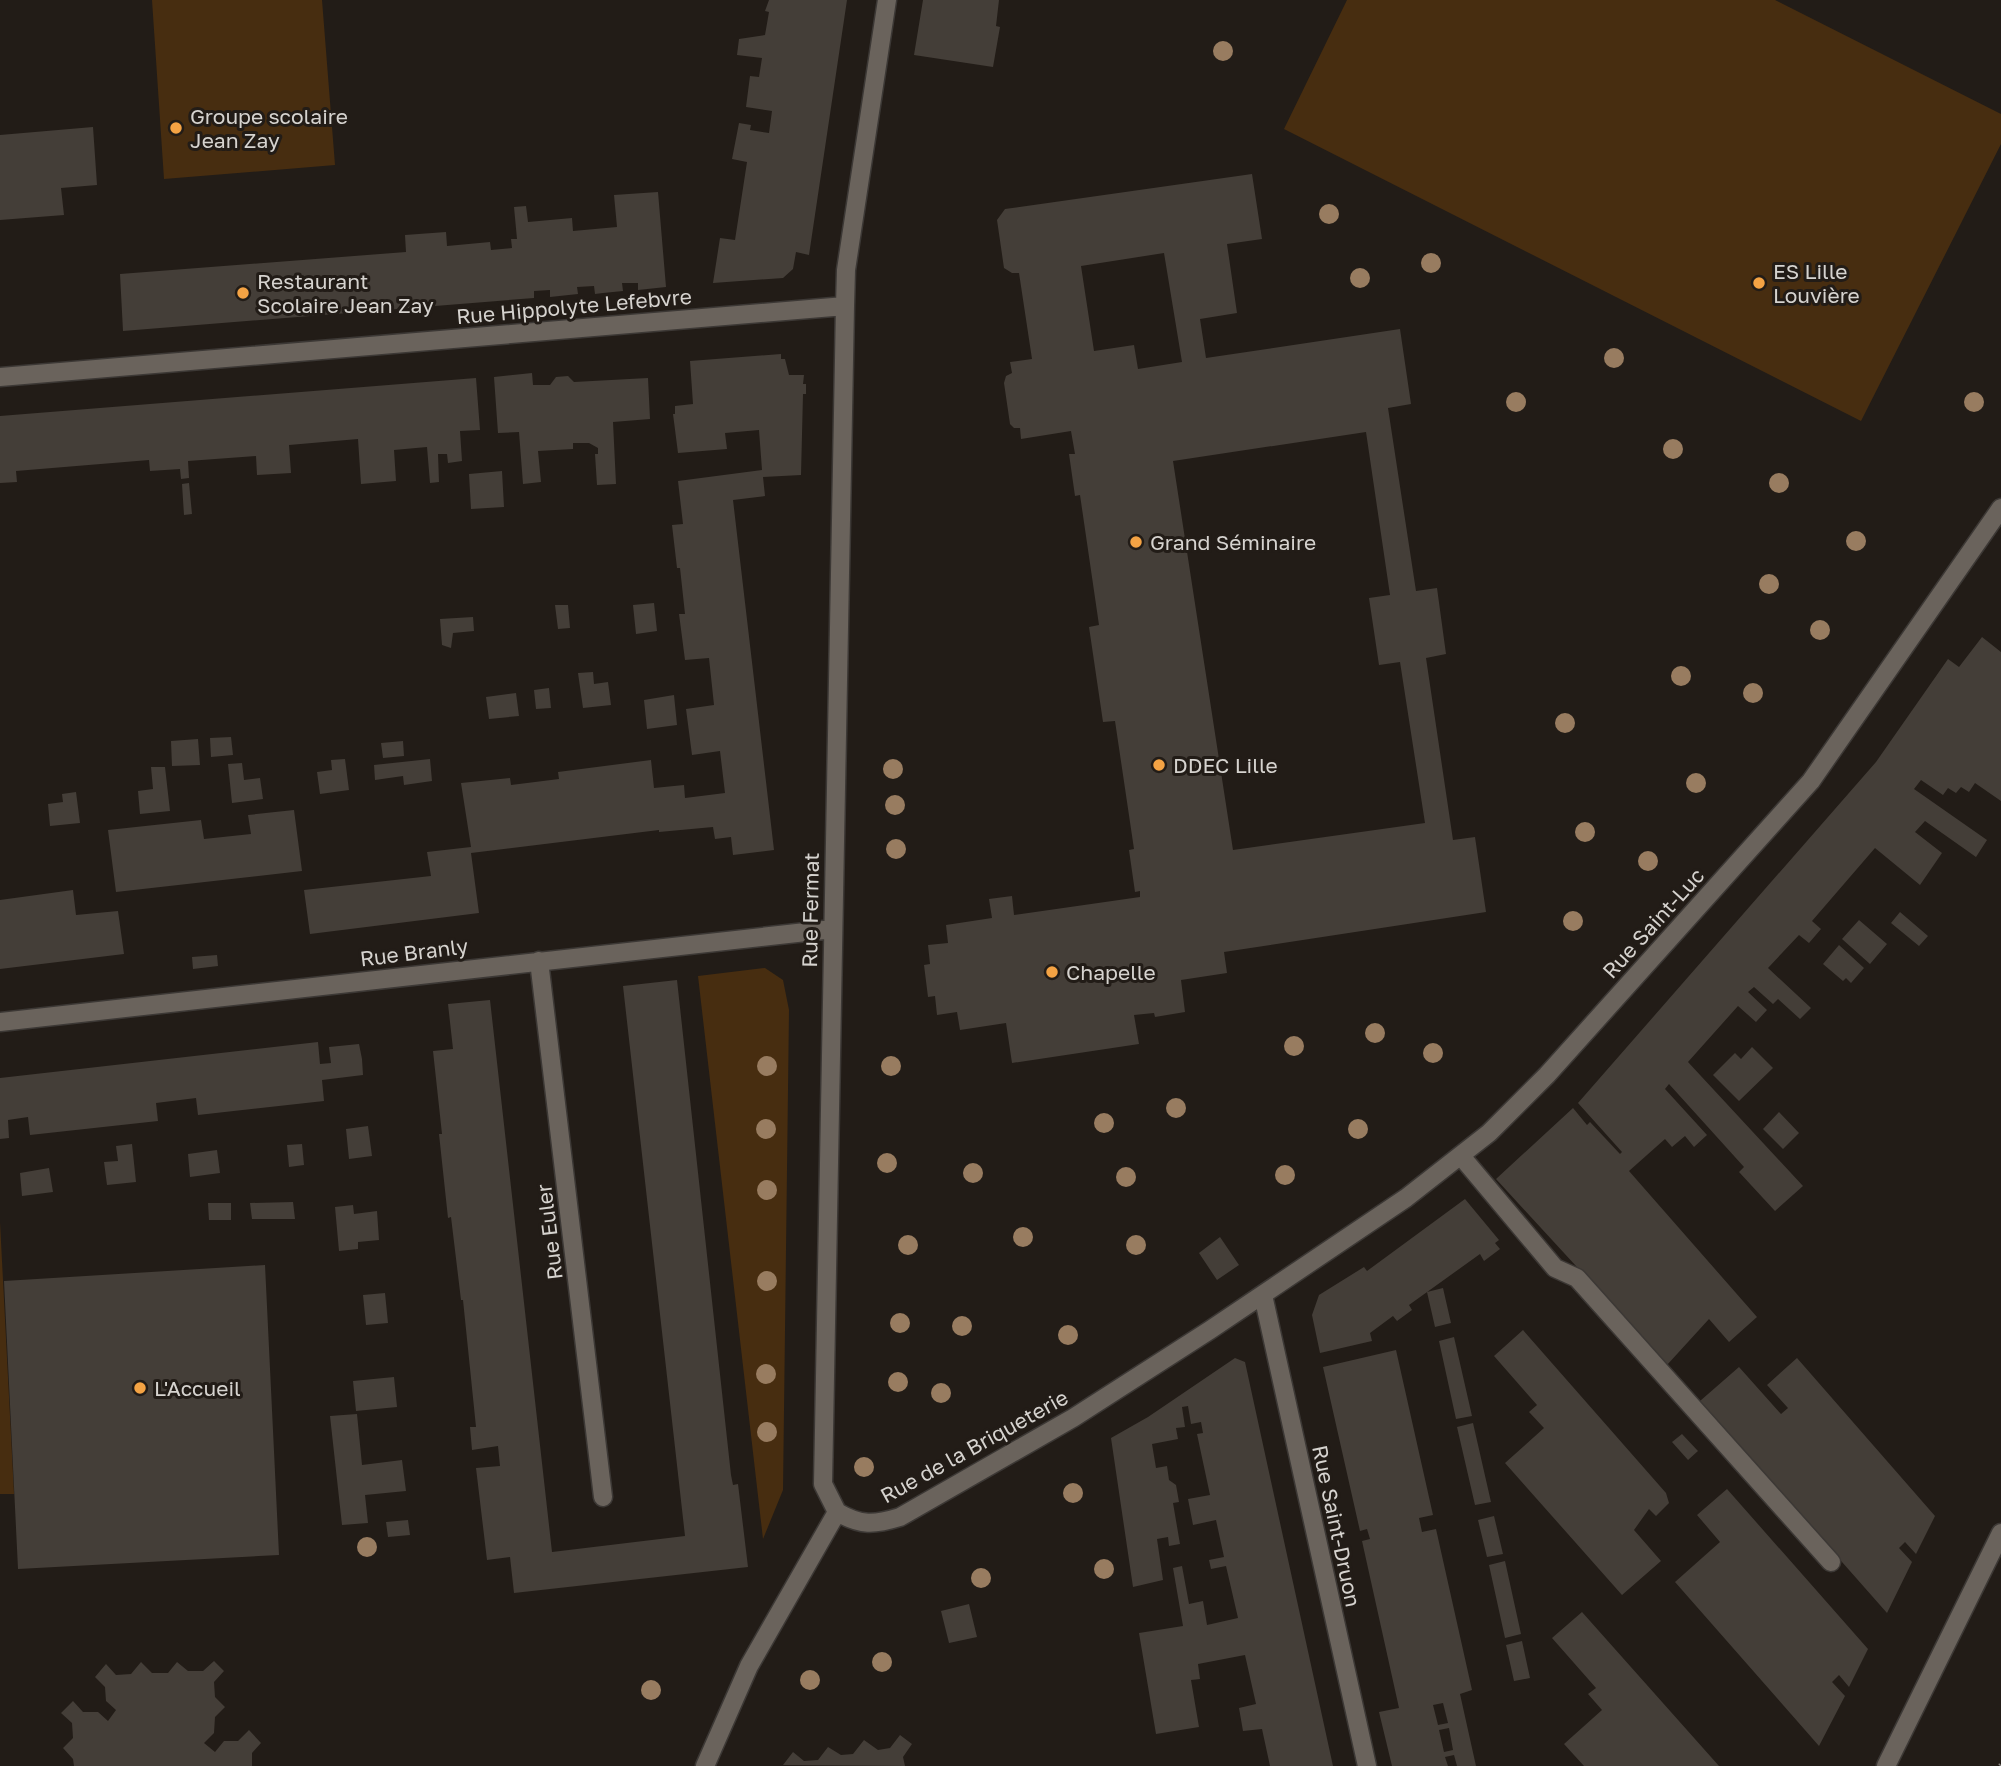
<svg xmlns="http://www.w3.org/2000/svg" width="2001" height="1766" font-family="'Golos Text',sans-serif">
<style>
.green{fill:#472d10}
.building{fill:#443e38;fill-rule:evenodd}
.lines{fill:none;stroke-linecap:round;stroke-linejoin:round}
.service-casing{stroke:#3c3835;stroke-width:21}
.minor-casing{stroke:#3c3835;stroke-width:21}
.service{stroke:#6a635c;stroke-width:18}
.minor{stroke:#6a635c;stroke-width:18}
.rail{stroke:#85817c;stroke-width:5;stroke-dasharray:3.5 7;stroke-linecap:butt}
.tree{fill:#987c60}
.poi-dot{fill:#f4a344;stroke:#221c17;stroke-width:2.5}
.labels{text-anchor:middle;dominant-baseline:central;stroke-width:6;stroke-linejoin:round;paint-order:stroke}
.poi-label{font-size:21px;fill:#d6d3cf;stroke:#221c17;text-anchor:start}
.street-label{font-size:21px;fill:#d6d3cf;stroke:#221c17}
</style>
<rect width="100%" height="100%" fill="#221c17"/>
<!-- green -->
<path class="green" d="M152,0H322L335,165L164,179Z
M1347,0H1775L2001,114V144L1861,421L1284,129Z
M765,968L783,980L789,1010L783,1490L763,1539L698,976Z
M0,1222L14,1494H0Z"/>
<!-- building -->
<path class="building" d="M769,0H847L809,255L796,252L793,269L783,278L713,283L720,238L735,240L747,162L732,159L739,123L751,125L750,130L769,133L772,111L746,107L750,76L759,77L762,58L737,55L739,39L765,35L769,12L765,11Z
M923,0H999L996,26L1000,27L993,67L914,55Z
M93,127L97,185L61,188L64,215L0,220V135Z
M1252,174L1262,239L1227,244L1237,313L1200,319L1206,358L1400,329L1411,404L1388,408L1416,591L1437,588L1446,654L1426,658L1453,840L1475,837L1486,912L1224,952L1227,973L1181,980L1185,1012L1155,1017L1154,1013L1134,1015L1139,1044L1012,1063L1006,1023L960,1030L957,1012L937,1015L935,996L928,997L924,965L930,964L928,945L948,943L946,925L992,918L989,899L1012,896L1014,915L1140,897V891L1135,892L1129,850L1134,849L1115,721L1103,722L1089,627L1099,625L1080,495L1075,496L1069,454H1075L1071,431L1021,439L1020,428H1014L1010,424L1004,383L1006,376L1012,373L1010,362L1032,359L1019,273H1012L1004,268L997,220L1005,209ZM1164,253L1182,362L1138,369L1134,345L1094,351L1081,266ZM1366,432L1390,595L1369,598L1379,665L1400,662L1425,823L1233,850L1173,461Z
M658,192L666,287L638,290V283H622L623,291L603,293L595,294L594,286L577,287L578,294L550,297V290L534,291V298L123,331L120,274L406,252L405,235L446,232L447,246L490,242L491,250L512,248L511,239H517L514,207L526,206L528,222L572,218L573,231L617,227L614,195Z
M781,354V359H785L789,375H804L803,384H806V394H803L801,475L763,477L765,496L733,500L774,850L733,855L731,837L715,839L713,827L659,832V830L471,853L479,913L310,934L304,890L431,876L427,852L471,847L461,783L510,778L511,785L559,779L558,772L651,760L654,788L684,785L685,798L725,793L720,751L692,755L686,709L714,705L709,658L685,660L679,614H685L680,568H677L672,525L683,524L678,481L762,470L759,430L725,433L727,449L678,453L673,414H675V406L693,404L690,361Z
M532,373L533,385H550L556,377L568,376L574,382L648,378L650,419L613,422L616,484L597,485L595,454H598V448L589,443H573V449L538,451L541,482L523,484L519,432L498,433L494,377Z
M476,378L480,430L460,431L462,461L448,463L447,454H438L439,482L430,483L427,447L394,450L396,481L361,484L358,439L289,445L291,473L257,475L256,456L188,461L189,478L181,479L180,469L150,471L149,460L16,471L17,482L0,483V416Z
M502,471L504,507L471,509L469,474Z
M189,483L192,514L184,515L182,484Z
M654,603L657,631L636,634L633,605Z
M555,605H568L570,628L558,629Z
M473,617L474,631L453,633L451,648L442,645L440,619Z
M1982,637L2001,652V801L1975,783L1969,792L1961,787L1956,793L1948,788L1943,795L1921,780L1914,789L1987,840L1976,857L1925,821L1915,832L1942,853L1920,885L1875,848L1812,921L1821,929L1809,943L1799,935L1768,968L1811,1008L1800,1019L1778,999L1773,1004L1754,987L1748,992L1767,1010L1756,1022L1738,1006L1688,1062L1803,1186L1775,1211L1739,1172L1744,1167L1669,1084L1665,1089L1707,1135L1694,1147L1685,1136L1672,1147L1665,1139L1629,1171L1757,1317L1729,1342L1709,1319L1667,1365L1496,1179L1573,1108L1587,1125L1590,1122L1620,1154L1622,1152L1578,1103L1876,762L1948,659L1959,667Z
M593,672L594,684L608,682L611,705L583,708L578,673Z
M549,688L551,708L536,709L534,690Z
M516,693L519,716L489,719L486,697Z
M674,695L677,725L647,729L644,700Z
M231,737L233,755L211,757L210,738Z
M198,739L200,765L172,766L171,741Z
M403,741L404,756L383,758L381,743Z
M345,759L349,790L320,794L317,772L332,770L331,760Z
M430,759L432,781L404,785L403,776L375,780L374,765Z
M242,763L244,780L260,778L263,799L232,803L228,764Z
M151,767H165L170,811L140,814L138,791L153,789Z
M76,792L80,823L50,826L48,804L63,802L62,794Z
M294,810L302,871L116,892L108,830L201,820L204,839L251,834L248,815Z
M73,890L76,915L118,911L124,954L0,969V900Z
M1900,912L1928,936L1919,946L1891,923Z
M1859,920L1887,944L1870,964L1842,939Z
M1839,945L1864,968L1851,983L1846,978L1843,981L1823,964Z
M217,955L218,966L193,969L192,957Z
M677,980L731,1475L733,1485L738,1484L748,1567L514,1593L510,1557L487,1560L476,1468L500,1466L498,1446L472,1450L470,1427H476L463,1300H461L451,1217L448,1218L439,1134H442L433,1051L453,1049L448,1004L490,1000L552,1552L685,1536L623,986Z
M318,1042L320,1064L331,1063L329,1047L359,1044L362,1059L363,1075L322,1080L324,1101L198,1115L196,1098L156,1103L158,1121L30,1135L28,1117L8,1120L9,1138L0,1139V1078Z
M1752,1047L1773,1068L1739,1101L1713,1075L1735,1053L1741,1059Z
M1779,1112L1799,1133L1783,1149L1763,1129Z
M368,1126L372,1156L349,1159L346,1129Z
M132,1144L136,1182L107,1185L104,1162L118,1161L116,1146Z
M302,1144L304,1165L289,1167L287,1145Z
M217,1150L220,1173L190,1177L188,1154Z
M49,1168L53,1192L22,1196L20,1173Z
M1465,1199L1499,1240L1495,1243L1500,1249L1484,1261L1480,1254L1409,1305L1412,1310L1397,1321L1393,1316L1370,1333L1372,1341L1320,1353L1312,1315L1319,1295L1364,1267L1367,1271Z
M293,1202L295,1219H252L250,1203Z
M208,1203H231V1220H209Z
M353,1205L354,1214L377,1211L379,1240L358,1242V1249L339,1251L335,1207Z
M1220,1237L1239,1265L1217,1280L1199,1253Z
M265,1265L279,1555L18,1569L4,1281Z
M1443,1288L1451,1323L1435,1327L1427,1292Z
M385,1293L388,1323L366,1325L363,1295Z
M1523,1330L1666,1493L1669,1503L1656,1516L1649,1509L1634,1530L1661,1561L1622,1595L1505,1463L1544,1428L1529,1412L1537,1405L1494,1356Z
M1454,1337L1472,1416L1456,1419L1439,1341Z
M1396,1350L1433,1515L1419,1518L1422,1532L1436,1529L1472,1690L1460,1694L1476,1766H1457L1454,1755L1445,1757L1448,1766H1392L1379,1712L1399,1708L1362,1541L1370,1539L1367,1529L1360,1531L1323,1367ZM1443,1703L1448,1723L1438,1725L1433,1705ZM1449,1728L1453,1750L1444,1752L1439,1730Z
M1235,1358L1245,1362L1333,1766H1270L1262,1729L1243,1731L1239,1708L1256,1704L1245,1655L1198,1664L1200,1679L1191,1680L1199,1727L1156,1734L1139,1633L1183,1626L1173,1568L1182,1566L1189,1604L1203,1601L1207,1625L1238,1618L1226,1566L1211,1569L1209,1560L1224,1557L1216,1520L1193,1525L1188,1499L1210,1495L1197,1434L1203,1433L1201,1422L1191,1424L1188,1406L1182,1407L1185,1427L1176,1428L1178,1439L1152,1444L1156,1468L1167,1466L1169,1480L1176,1485L1179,1502L1173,1503L1180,1544L1169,1546L1168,1537L1157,1539L1163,1580L1133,1587L1111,1438L1148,1417Z
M1797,1358L1935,1516L1916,1554L1905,1542L1899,1548L1912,1562L1887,1613L1700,1401L1739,1367L1781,1414L1788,1408L1767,1385Z
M394,1377L397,1407L356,1411L353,1381Z
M357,1414L362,1465L402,1460L406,1491L365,1495L368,1523L342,1525L330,1416Z
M1473,1423L1491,1502L1475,1505L1457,1427Z
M1682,1434L1698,1451L1688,1460L1672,1442Z
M1727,1489L1868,1649L1849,1687L1839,1675L1832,1682L1845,1696L1819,1746L1675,1582L1720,1542L1697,1515Z
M1494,1516L1503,1554L1487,1557L1478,1520Z
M408,1520L410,1535L388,1537L386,1522Z
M1505,1561L1521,1634L1505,1638L1489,1565Z
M969,1604L977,1637L949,1643L941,1611Z
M1582,1612L1719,1766H1584L1564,1744L1602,1710L1588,1694L1596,1688L1552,1638Z
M1522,1641L1530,1678L1514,1681L1506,1645Z
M214,1661L224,1671L214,1682L215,1697L225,1707L215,1717L214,1733L204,1743L215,1752L224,1741H238L249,1730L261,1743L252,1753V1766H74L73,1759L63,1748L73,1738L72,1723L61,1713L73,1701L83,1712H98L108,1721L116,1710L106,1701L105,1687L95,1677L106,1664L116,1675L131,1674L141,1662L152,1673H168L177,1662L188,1671H203Z
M900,1735L912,1744L903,1757L905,1766L783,1765L793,1752L804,1761L818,1760L828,1747L841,1755L853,1754L864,1740L878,1750L890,1748Z"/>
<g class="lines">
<!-- service casing -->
<g class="service-casing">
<path id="service" d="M1886,1766L2001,1533"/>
</g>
<!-- minor casing -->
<g class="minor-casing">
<path id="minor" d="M0,377L845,306
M539,961L603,1497
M0,1022L833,929
M1461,1156L1555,1268L1577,1278L1831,1562
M1263,1295L1367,1766
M837,1512C861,1526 874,1525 900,1517L1073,1418L1210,1330L1406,1198L1489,1133L1547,1075L1811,781L2001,508
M837,1512L823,1484L845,306L846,270L887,0
M705,1766L749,1666L837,1512"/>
</g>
<!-- service -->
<use href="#service" class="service"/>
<!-- minor -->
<use href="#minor" class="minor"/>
<!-- rail -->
<path class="rail" d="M2000,1766L2001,1765"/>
</g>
<!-- trees -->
<g class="tree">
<circle cx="1223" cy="51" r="10"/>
<circle cx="1329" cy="214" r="10"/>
<circle cx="1431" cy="263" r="10"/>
<circle cx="1360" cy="278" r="10"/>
<circle cx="1614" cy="358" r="10"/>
<circle cx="1516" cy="402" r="10"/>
<circle cx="1974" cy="402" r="10"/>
<circle cx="1673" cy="449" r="10"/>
<circle cx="1779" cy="483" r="10"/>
<circle cx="1856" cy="541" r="10"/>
<circle cx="1769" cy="584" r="10"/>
<circle cx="1820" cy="630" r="10"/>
<circle cx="1681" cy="676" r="10"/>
<circle cx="1753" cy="693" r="10"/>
<circle cx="1565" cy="723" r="10"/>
<circle cx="893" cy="769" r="10"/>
<circle cx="1696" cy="783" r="10"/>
<circle cx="895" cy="805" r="10"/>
<circle cx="1585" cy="832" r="10"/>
<circle cx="896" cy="849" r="10"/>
<circle cx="1648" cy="861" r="10"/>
<circle cx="1573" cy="921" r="10"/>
<circle cx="1375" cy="1033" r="10"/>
<circle cx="1294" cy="1046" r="10"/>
<circle cx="1433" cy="1053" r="10"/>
<circle cx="767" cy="1066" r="10"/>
<circle cx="891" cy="1066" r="10"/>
<circle cx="1176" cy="1108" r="10"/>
<circle cx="1104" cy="1123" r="10"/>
<circle cx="766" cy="1129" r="10"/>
<circle cx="1358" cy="1129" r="10"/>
<circle cx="887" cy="1163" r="10"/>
<circle cx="973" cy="1173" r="10"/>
<circle cx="1285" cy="1175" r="10"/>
<circle cx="1126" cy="1177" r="10"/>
<circle cx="767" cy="1190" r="10"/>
<circle cx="1023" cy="1237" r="10"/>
<circle cx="908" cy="1245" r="10"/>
<circle cx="1136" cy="1245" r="10"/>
<circle cx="767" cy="1281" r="10"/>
<circle cx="900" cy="1323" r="10"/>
<circle cx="962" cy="1326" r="10"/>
<circle cx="1068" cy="1335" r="10"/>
<circle cx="766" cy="1374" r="10"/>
<circle cx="898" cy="1382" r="10"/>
<circle cx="941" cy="1393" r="10"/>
<circle cx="767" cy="1432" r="10"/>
<circle cx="864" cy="1467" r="10"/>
<circle cx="1073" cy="1493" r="10"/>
<circle cx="367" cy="1547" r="10"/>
<circle cx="1104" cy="1569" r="10"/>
<circle cx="981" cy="1578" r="10"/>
<circle cx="882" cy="1662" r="10"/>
<circle cx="810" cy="1680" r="10"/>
<circle cx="651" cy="1690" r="10"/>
</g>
<!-- markers -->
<g class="poi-dot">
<circle cx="176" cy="128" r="7"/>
<circle cx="1759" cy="283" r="7"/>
<circle cx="243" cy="293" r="7"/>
<circle cx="1136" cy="542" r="7"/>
<circle cx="1159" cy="765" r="7"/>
<circle cx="1052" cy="972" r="7"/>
<circle cx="140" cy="1388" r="7"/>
</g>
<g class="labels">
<!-- poi labels -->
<g class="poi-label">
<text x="190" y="116">Groupe scolaire<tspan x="190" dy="24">Jean Zay</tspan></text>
<text x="1773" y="271">ES Lille<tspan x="1773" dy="24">Louvière</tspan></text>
<text x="257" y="281">Restaurant<tspan x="257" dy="24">Scolaire Jean Zay</tspan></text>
<text x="1150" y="542">Grand Séminaire</text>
<text x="1173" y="765">DDEC Lille</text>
<text x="1066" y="972">Chapelle</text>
<text x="154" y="1388">L'Accueil</text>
</g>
<!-- street labels -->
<g class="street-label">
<text transform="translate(574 306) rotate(-5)">Rue Hippolyte Lefebvre</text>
<text transform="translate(810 910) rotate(-89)">Rue Fermat</text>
<text transform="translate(1653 923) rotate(-48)">Rue Saint-Luc</text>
<text transform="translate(414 952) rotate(-7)">Rue Branly</text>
<text transform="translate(549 1232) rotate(-97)">Rue Euler</text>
<text transform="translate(974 1446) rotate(-29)">Rue de la Briqueterie</text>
<text transform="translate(1337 1526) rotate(78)">Rue Saint-Druon</text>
</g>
</g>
</svg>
